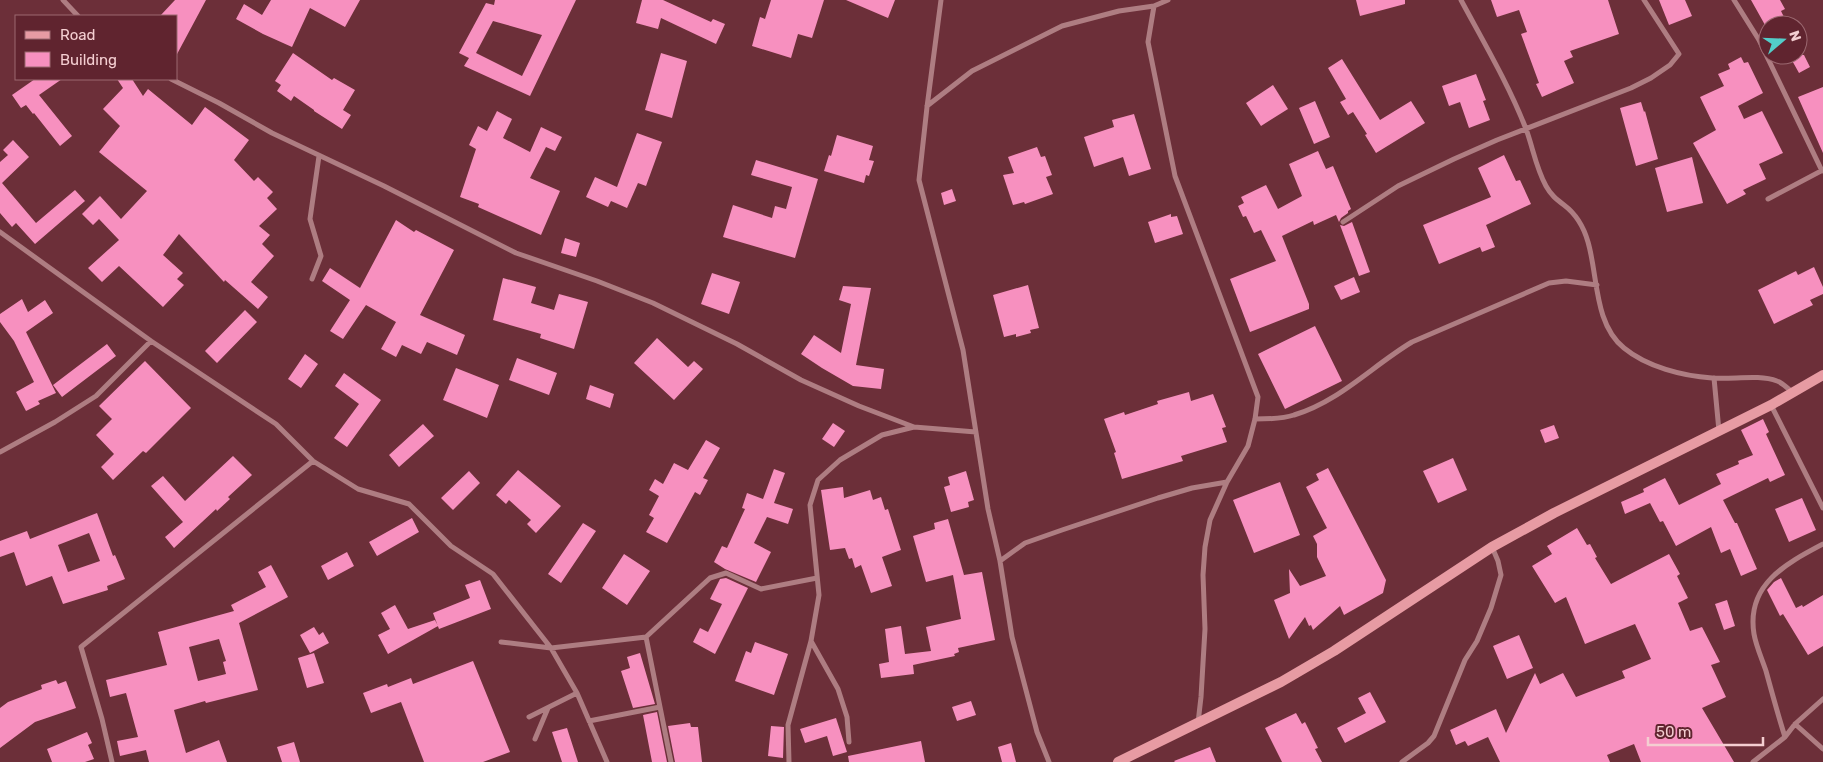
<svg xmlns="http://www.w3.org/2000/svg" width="1823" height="762" font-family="Rubik,sans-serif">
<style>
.building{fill:#f790bf;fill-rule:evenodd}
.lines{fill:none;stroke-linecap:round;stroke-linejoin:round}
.street{stroke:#ae7d82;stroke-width:5}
.secondary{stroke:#e79ba3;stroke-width:10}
</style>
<rect width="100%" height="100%" fill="#6c2f39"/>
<!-- building -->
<path class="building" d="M175,0H206L176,56V16H160Z
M271,0H360L345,27L310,8L292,47L263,34L236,19L244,4L262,15Z
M495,0H576L530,96L464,66L469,58L459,53L486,3L494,5ZM493,21L542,35L522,76L476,53Z
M642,0H663L711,22L713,19L725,24L716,44L661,18L658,29L636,23Z
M771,0H824L812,38L798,34L791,58L752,46L760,17L765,19Z
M846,0H895L888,18Z
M1356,0H1405V4L1360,16Z
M1491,0H1608L1619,34L1570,51L1573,57L1564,61L1574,83L1542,97L1536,84L1539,83L1521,34L1527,32L1519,10L1497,17Z
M1659,0H1685L1692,16L1669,25Z
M1751,0H1780L1785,9L1781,11L1788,25H1765Z
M293,53L332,80L334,78L355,90L343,110L351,115L342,129L314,111V110L294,96L291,101L277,91L281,85L275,81Z
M661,53L687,61L672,118L645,110Z
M1789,55H1804L1810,67L1799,73Z
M1741,57L1744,63L1748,62L1763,93L1738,106L1744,119L1762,111L1783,153L1759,164L1766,179L1743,190L1746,194L1727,204L1693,143L1716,130L1700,97L1724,86L1718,74L1730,69L1728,64Z
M1342,59L1380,120L1411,101L1425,123L1376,153L1365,135L1367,134L1353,112L1348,115L1340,102L1346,99L1328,68Z
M1476,74L1486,100L1483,101L1490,120L1469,128L1460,102L1449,106L1442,86Z
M35,79H62L39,95L72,136L60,146L34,113L33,114L26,105L21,108L12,95Z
M117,79H132L143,96L148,89L192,125L205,107L249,140L234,160L254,181L258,177L273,192L267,198L277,209L259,226L270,235L262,244L274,256L251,282L268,297L258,309L225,280L224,282L179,234L163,255L183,273L177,279L184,285L163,307L119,266L102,282L88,268L119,240L99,219L93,225L82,214L100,196L121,219L147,191L99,152L120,126L103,109L123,88Z
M1273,85L1288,109L1261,126L1246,103Z
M1823,87V153L1798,97Z
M1315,101L1330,137L1314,144L1299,108Z
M1641,102L1644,112L1645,111L1658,159L1636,166L1620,108Z
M497,111L512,119L503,138L530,152L541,127L562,137L555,151L546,147L530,178L560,191L541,235L478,207L479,204L460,197L476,149L469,145L478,126L487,131Z
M1134,114L1151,169L1129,176L1123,157L1094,167L1084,137L1114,127L1112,120Z
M637,133L662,142L646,186L638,183L627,208L611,201L608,207L586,197L595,177L617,187Z
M837,135L873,146L869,160L874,161L869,176L866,175L864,183L824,171L829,155L831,156Z
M13,140L29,157L2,183L36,223L75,190L85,201L35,244L16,223L12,227L0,213V162L8,155L3,150Z
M1037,147L1041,157L1045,156L1052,175L1046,177L1053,194L1025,204L1024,202L1013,205L1003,175L1014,173L1008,157Z
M1318,151L1326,169L1333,166L1351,209L1348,211V213L1341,218L1339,222L1336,215L1314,225L1313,221L1282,236L1309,304V309L1250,332L1230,279L1276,261L1261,230L1254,233L1246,216L1243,217L1238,206L1244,203L1241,197L1266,185L1278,209L1302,196L1289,164Z
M1504,155L1516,181L1520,180L1531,204L1486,225L1495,247L1482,252L1480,247L1439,264L1423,225L1491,197L1478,168Z
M1692,157L1703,203L1667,212L1655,168Z
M756,160L818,179L795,258L723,237L733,205L772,218L775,206L786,209L792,187L751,175Z
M952,189L956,201L944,205L941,193Z
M1171,214V217L1177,216L1183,234L1155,243L1148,222Z
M396,220L414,232L416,230L454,250L420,315L465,335L457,355L427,342L421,354L402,345L396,357L381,349L396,322L366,305L343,339L330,331L350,300L322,281L330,268L360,288Z
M1352,222L1370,272L1359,276L1340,225L1344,226Z
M565,238L580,243L576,257L561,253Z
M1814,267L1823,287V294L1810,300L1813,305L1774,324L1758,290L1796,271L1798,275Z
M712,273L740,282L729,314L701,304Z
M1354,277L1360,292L1341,300L1334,286Z
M503,278L536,287L531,303L554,310L559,294L588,302L574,349L540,338L541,334L493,320Z
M1028,285L1039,328L1030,330L1031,333L1016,337V334L1004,337L993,295Z
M843,286L871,288L856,365L884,369L881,389L853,386L822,368L801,354L814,335L841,353L851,304L839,300Z
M22,299L28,312L45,300L53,313L26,332L56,393L38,401L40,404L26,411L16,392L34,382L14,341L0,322V314Z
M245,310L257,322L217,363L205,351Z
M1315,326L1342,381L1285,409L1258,354Z
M657,338L688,367L694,361L703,369L674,400L634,363Z
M107,344L116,356L62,397L53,385Z
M305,354L318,364L301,388L288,379Z
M517,358L557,373L549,395L509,380Z
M145,361L191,408L146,453L143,451L113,480L101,467L114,454L96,435L112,419L99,406Z
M456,368L499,385L487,418L443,400Z
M344,373L381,400L347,447L334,438L359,404L335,386Z
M590,385L614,394L610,408L586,399Z
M1189,392L1191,401L1213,394L1226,427L1222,428L1227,442L1181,456L1183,461L1122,479L1114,453L1116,452L1104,419L1124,412L1125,415L1158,404L1157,401Z
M1763,419L1769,432L1766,434L1785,475L1770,482L1768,478L1723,500L1735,523H1737L1757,569L1741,576L1730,549L1721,553L1711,527L1676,546L1663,521L1660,522L1650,503L1625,514L1621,502L1644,492L1643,489L1665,478L1679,505L1721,484L1716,474L1739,464L1738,461L1753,455L1741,430Z
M833,423L845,431L834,447L822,439Z
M423,424L434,436L399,467L389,455Z
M1554,425L1559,438L1545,443L1540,430Z
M706,440L720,448L703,478L708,480L700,495L695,492L667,543L646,532L654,518L649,515L659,496L649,490L655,479L663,484L674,463L688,470Z
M233,456L252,475L228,497L230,499L217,511L216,509L174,548L165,537L183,522L151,486L163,476L185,501Z
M1453,458L1467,490L1438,503L1423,471Z
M1328,468L1386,580L1383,593L1344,615L1340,606L1313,630L1311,625L1309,626L1305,617L1289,639L1274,600L1290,593L1289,569L1300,586L1326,576L1317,557V544L1313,536L1327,528L1306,487L1319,480L1316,474Z
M774,469L785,473L774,503L793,509L788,524L767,517L754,543L771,552L756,582L725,569L714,562L722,546L727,548L745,509L742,508L747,493L763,499Z
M518,470L561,506L536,533L527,524L531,520L509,500L506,504L496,495Z
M469,471L480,483L453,510L441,498Z
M966,471L974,500L968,502L969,507L951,512L944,487L950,485L948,477Z
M1280,482L1300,535L1254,553L1233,500Z
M843,487L844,498L870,490L873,500L881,497L885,510L888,509L901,550L882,557L892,586L871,593L861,565L855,568L852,558L849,559L845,548L830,550L821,490Z
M1802,498L1816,530L1789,542L1775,509Z
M97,513L113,556L115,555L125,579L107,586L108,590L63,604L52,576L26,586L14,552L0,557V541L27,531L30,539ZM89,533L100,561L68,572L58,545Z
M412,518L419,532L377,556L369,542Z
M948,519L964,575L982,572L995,640L958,648L959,652L954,654L955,656L913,665L914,674L881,678L879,664L889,662L885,629L901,626L905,654L931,651L926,627L961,619L953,575L926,582L913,536L935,529L934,523Z
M583,523L596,531L561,583L548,574Z
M1577,528L1587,545L1590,544L1597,557L1595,558L1611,584L1669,554L1680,574L1677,576L1688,598L1678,603L1690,631L1702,627L1720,662L1711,665L1726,697L1702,708L1734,762H1641L1634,744L1607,755L1610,762H1500L1488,737L1468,746L1465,741L1456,745L1450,730L1496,709L1506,733L1535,673L1540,684L1563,673L1576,697L1625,678L1622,671L1651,659L1635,624L1585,644L1566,597L1555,603L1532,566L1552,554L1547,546Z
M347,552L354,566L328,580L321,566Z
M624,554L650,571L627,605L602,588Z
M271,565L288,597L239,623L258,690L206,703L205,701L174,710L186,753L219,740L227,762H149L146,750L120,756L117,741L138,737L126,693L110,697L106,680L167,665L158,632L234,611L231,605L266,587L258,572ZM219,639L226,661L223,662L226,674L198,681L189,647Z
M726,578L748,588L715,654L693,642L700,628L708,632L722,604L710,599L720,579Z
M1781,578L1796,608L1802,605L1803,607L1823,595V646L1808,655L1783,614L1780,616L1767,590L1774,582Z
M480,580L491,609L439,629L433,613L470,598L465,585Z
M1727,600L1735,626L1724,630L1715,604Z
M395,605L408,629L435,620L438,626L388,654L378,635L390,629L381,613Z
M314,627L319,635L323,632L329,643L310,653L300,635Z
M1519,635L1533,668L1507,679L1493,646Z
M755,642L788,654L774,695L735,681L746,651L751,653Z
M314,653L324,683L307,688L298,658Z
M640,653L655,704L633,708L621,671L630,668L627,657Z
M473,661L510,752L483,762H424L401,702L371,713L363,693L387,684L388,687L411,678L413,684Z
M56,680L58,684L66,681L76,708L35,722L0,748V708L8,702L42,689L41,685Z
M1370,692L1386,722L1345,743L1337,728L1366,713L1358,698Z
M971,701L976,715L957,721L952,707Z
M657,712L667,762H652L643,715Z
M1296,713L1302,724L1305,722L1318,748L1315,749L1322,762H1282L1265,728Z
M836,718L847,752L833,756L827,736L805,743L800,729Z
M690,723L691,727H698L702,762H675L668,726Z
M771,726L784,727L783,758L768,756Z
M567,728L578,762H562L552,732Z
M87,732L92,743L88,745L94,759L85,762H52L47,749Z
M921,741L925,762H849L848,756Z
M294,742L300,762H282L277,747Z
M1011,743L1016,762H1002L998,747Z
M1210,747L1216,762H1175L1174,761Z"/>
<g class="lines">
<!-- street -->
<path class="street" d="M63,0L78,16
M941,0L927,107L919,180L963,350L988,509L1000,561L1012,637L1037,732L1049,762
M1461,0C1483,41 1509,85 1526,129C1533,148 1536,168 1546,186C1551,195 1556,199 1564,205C1576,214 1584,228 1588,242C1598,276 1594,324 1624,348C1647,367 1683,376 1712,378C1731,380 1759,374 1777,381C1783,383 1787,388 1792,392
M1734,0L1759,40L1822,171
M1154,6L1148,42L1175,176L1258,397L1255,419L1248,446L1227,482L1210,520L1205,547L1203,575L1205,629L1201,697L1198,723
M171,79L219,103L272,133L384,186L516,253L597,281L653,303L737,344L801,380L859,406L914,427L976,432
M927,106L972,71L1062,26L1119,11L1154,6L1168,0
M1768,199L1823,170
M1343,222L1398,186L1454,159L1497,140L1631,88L1651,78L1670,65L1679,54L1644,0
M0,232L151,341L276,424L313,461L358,489L409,504L451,546L493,574L551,648L577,693L607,762
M312,279L321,256L310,219L319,156
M1714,378L1719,431
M1771,405L1823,508
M1255,419C1268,419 1282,419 1294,415C1340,401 1372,366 1412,342L1549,283L1566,281L1597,285
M0,452L55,422L96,396L151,341
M1000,561L1025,543L1062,530L1158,498L1192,488L1227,482
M646,637L671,762
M811,641L838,689L847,717L849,742
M501,642L551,648L646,637L710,578L726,573L761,589L817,578
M529,717L577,693
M589,721L660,707
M1795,724L1823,749
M1785,737C1778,715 1772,693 1766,671C1762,659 1756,646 1754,634C1746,585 1785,564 1823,544
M535,739L548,708
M112,762L102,719L81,647L313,461
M789,762L788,725L811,641L819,595L810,505L818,480L840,460L882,435L914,427
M1402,762L1428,743L1434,736L1465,660L1477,641L1491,608L1501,575L1498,561L1492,547
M1753,762L1785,737L1795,724L1823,699"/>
<!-- secondary -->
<path class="secondary" d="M1118,762L1281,682L1334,651L1492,547L1554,513L1771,405L1823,375"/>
</g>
<!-- legend -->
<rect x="15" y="15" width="162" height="65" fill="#60242f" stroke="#9b6870"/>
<rect x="25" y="31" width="25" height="8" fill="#e79ba3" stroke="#9b6870"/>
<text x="60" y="40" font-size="15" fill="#f4ced1">Road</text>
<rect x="25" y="52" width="25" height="15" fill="#f790bf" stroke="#9b6870"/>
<text x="60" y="65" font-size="15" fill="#f4ced1">Building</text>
<!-- north arrow -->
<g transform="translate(1783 40) rotate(71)"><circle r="24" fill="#60242f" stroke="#9b6870"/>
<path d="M0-4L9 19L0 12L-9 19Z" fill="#53cdc9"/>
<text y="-8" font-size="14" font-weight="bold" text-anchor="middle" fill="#f4ced1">N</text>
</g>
<!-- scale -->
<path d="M1648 737v8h115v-8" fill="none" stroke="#f4ced1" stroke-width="2.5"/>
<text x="1656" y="737" font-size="15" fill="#f4ced1" stroke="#60242f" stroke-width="4" paint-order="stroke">50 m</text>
</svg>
